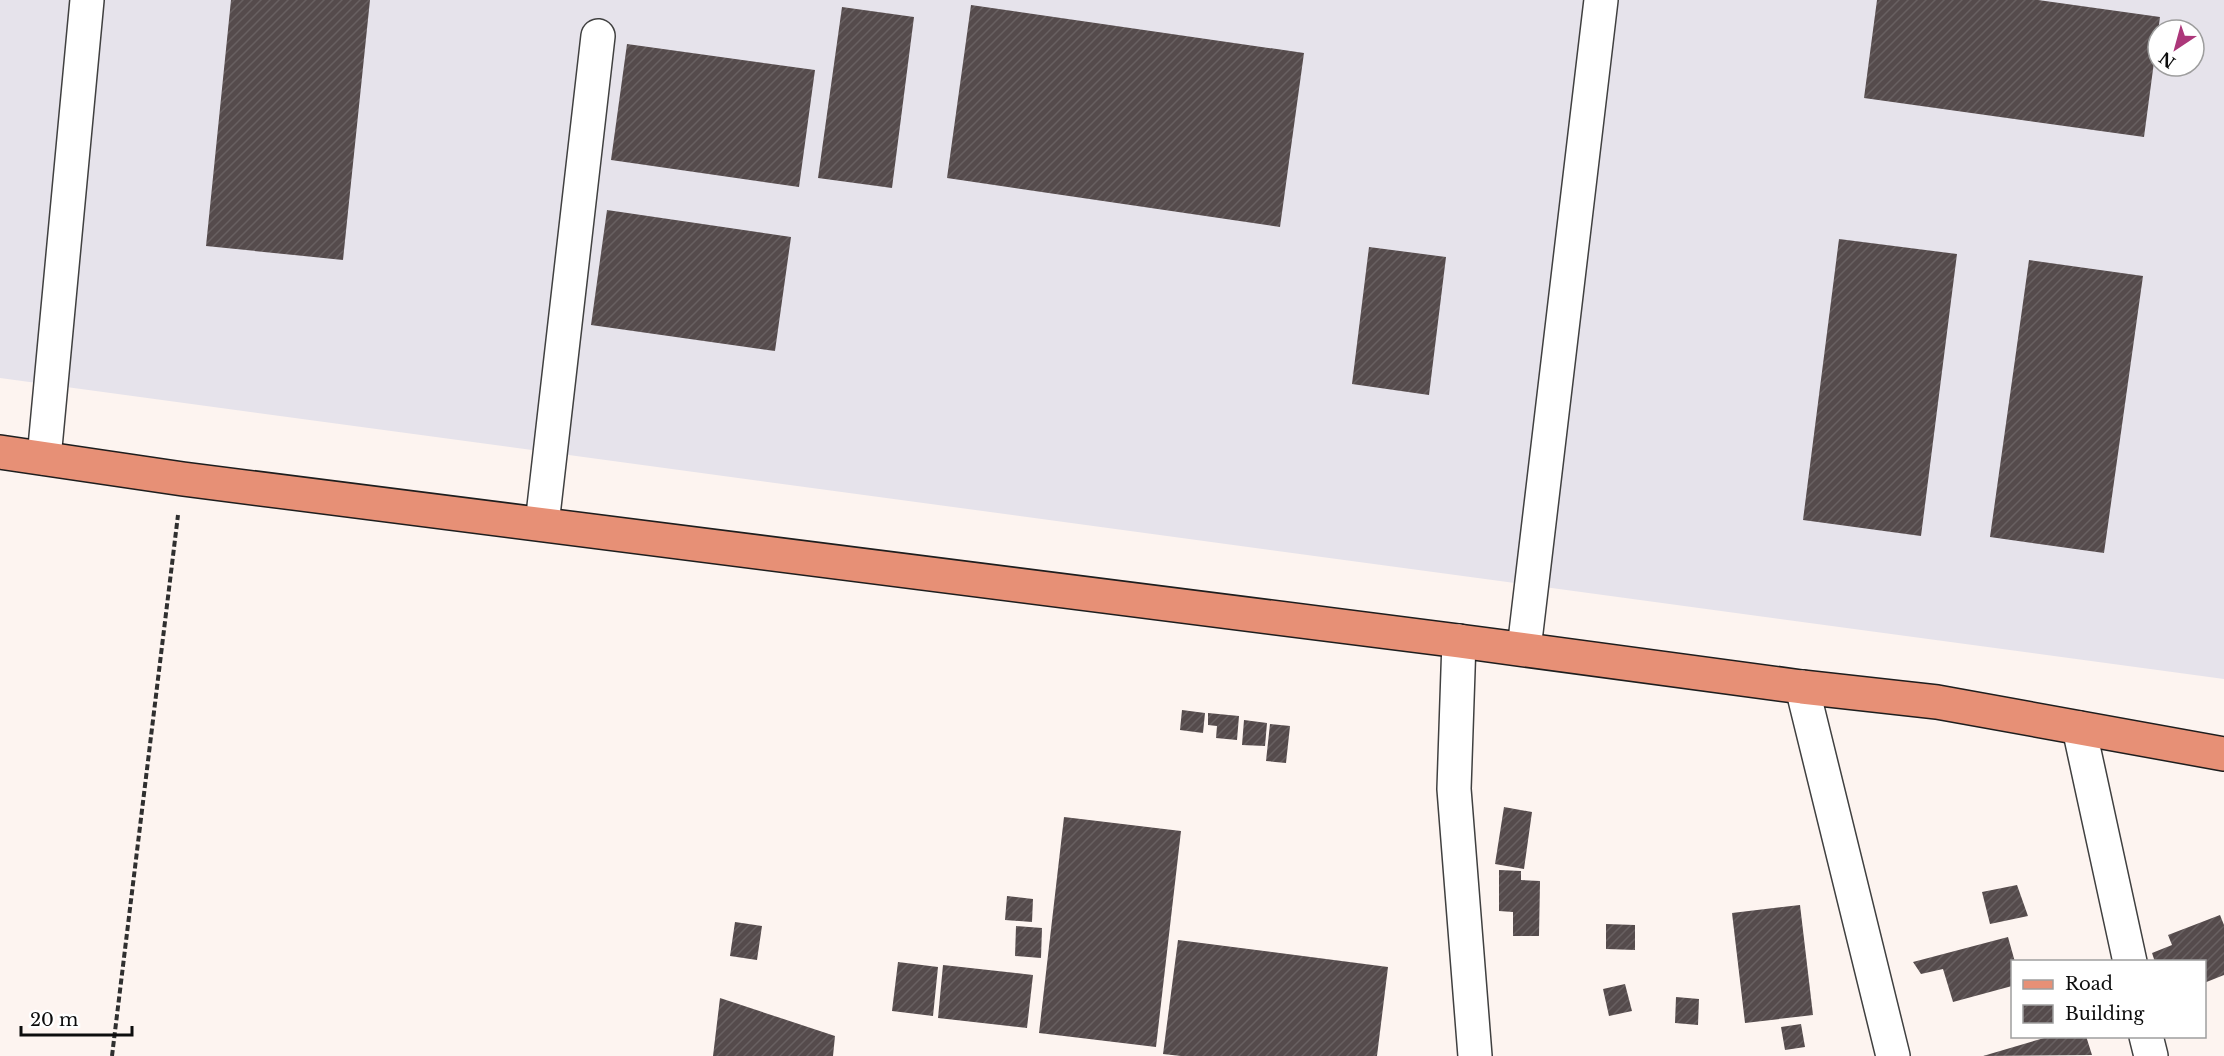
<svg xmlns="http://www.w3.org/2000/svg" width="2224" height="1056" font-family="'Libre Baskerville',serif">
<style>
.industrial{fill:#e6e3eb;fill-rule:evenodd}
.building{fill:url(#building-hatch)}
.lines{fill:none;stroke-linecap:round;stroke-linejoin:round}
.minor-casing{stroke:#404040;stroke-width:36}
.major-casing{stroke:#1e1e1e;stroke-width:36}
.path{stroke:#2f2f2f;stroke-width:4;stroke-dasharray:6 3;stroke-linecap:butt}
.minor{stroke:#fff;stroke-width:33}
.major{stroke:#e79076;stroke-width:33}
</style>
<defs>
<pattern id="building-hatch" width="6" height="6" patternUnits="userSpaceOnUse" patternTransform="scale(1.5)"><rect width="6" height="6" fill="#554b4c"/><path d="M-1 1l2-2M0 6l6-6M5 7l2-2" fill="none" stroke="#686061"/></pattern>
</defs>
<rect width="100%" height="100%" fill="#fdf4f0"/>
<!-- industrial -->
<path class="industrial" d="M0,0H2224V679L0,378ZM2158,30H2194V66H2158Z"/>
<!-- building -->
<path class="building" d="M231,0H370L343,260L206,246Z
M1877,0H2038L2160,17L2144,137L1864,98Z
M971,5L1304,53L1280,227L947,178Z
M842,7L914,17L892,188L818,178Z
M627,44L815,70L799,187L611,160Z
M607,210L791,237L775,351L591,325Z
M1839,239L1957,254L1921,536L1803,520Z
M1369,247L1446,257L1429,395L1352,384Z
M2029,260L2143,276L2104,553L1990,537Z
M1182,710L1205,713L1203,733L1180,730Z
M1208,713L1239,716L1237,740L1216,738L1217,726L1208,725Z
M1244,720L1267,723L1265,746L1242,745Z
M1270,724L1290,726L1286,763L1266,761Z
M1504,807L1532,812L1524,869L1495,864Z
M1064,817L1181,831L1156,1047L1039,1033Z
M1499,870L1521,871V880L1540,881L1539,936H1513V912L1499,911Z
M2017,885L2028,916L1990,924L1982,892Z
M1007,896L1033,899L1032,922L1005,920Z
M1800,905L1813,1015L1745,1023L1732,913Z
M2220,915L2224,925V975L2204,983V962H2155L2152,953L2172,945L2168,935Z
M735,922L762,926L757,960L730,956Z
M1606,924L1635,925V950L1606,949Z
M1016,926L1042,928L1041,958L1015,956Z
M2008,937L2015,962H2012V986L1953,1002L1943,969L1921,974L1913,962Z
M1178,940L1388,967L1377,1056H1181L1163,1054Z
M898,962L938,967L933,1016L892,1011Z
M943,965L1033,975L1027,1028L938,1018Z
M1625,984L1632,1011L1609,1016L1603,989Z
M1676,997L1699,999L1698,1025L1675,1023Z
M720,998L835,1036L833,1056H713Z
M1801,1024L1805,1047L1785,1050L1781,1027Z
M2051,1036H2086L2092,1055L1983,1056Z"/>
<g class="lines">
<!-- minor casing -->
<g class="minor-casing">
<path id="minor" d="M44,458L87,0
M542,524L598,36
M1459,641L1454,789L1475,1056
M1524,649L1601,0
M1802,687L1893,1056
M2079,728L2130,962
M2146,1036L2151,1056"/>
</g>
<!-- major casing -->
<g class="major-casing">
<path id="major" d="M0,452L183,479L1459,641L1802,687L1937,702L2224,754"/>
</g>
<!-- path -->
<path class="path" d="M112,1056L178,515"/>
<!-- minor -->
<use href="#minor" class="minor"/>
<!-- major -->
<use href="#major" class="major"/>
</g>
<!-- legend -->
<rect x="2011" y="960" width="195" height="78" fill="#ffffff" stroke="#9e9e9e" stroke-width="1.5"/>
<rect x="2023" y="980" width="30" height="9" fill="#e79076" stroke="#9e9e9e" stroke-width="1.5"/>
<text x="2065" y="990" font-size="18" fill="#0d0d0d">Road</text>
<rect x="2023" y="1005" width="30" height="18" fill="url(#building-hatch)" stroke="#9e9e9e" stroke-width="1.5"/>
<text x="2065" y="1020" font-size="18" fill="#0d0d0d">Building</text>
<!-- north arrow -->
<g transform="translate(2176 48) rotate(216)"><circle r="28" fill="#ffffff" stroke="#9e9e9e" stroke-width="1.5"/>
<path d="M0-4.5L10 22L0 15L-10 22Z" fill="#ac377a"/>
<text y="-9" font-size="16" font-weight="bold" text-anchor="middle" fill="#0d0d0d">N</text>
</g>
<!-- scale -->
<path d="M21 1026v9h111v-9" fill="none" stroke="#0d0d0d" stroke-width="3"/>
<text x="30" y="1026" font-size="18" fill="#0d0d0d" stroke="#ffffff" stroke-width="4.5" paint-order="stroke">20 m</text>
</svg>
